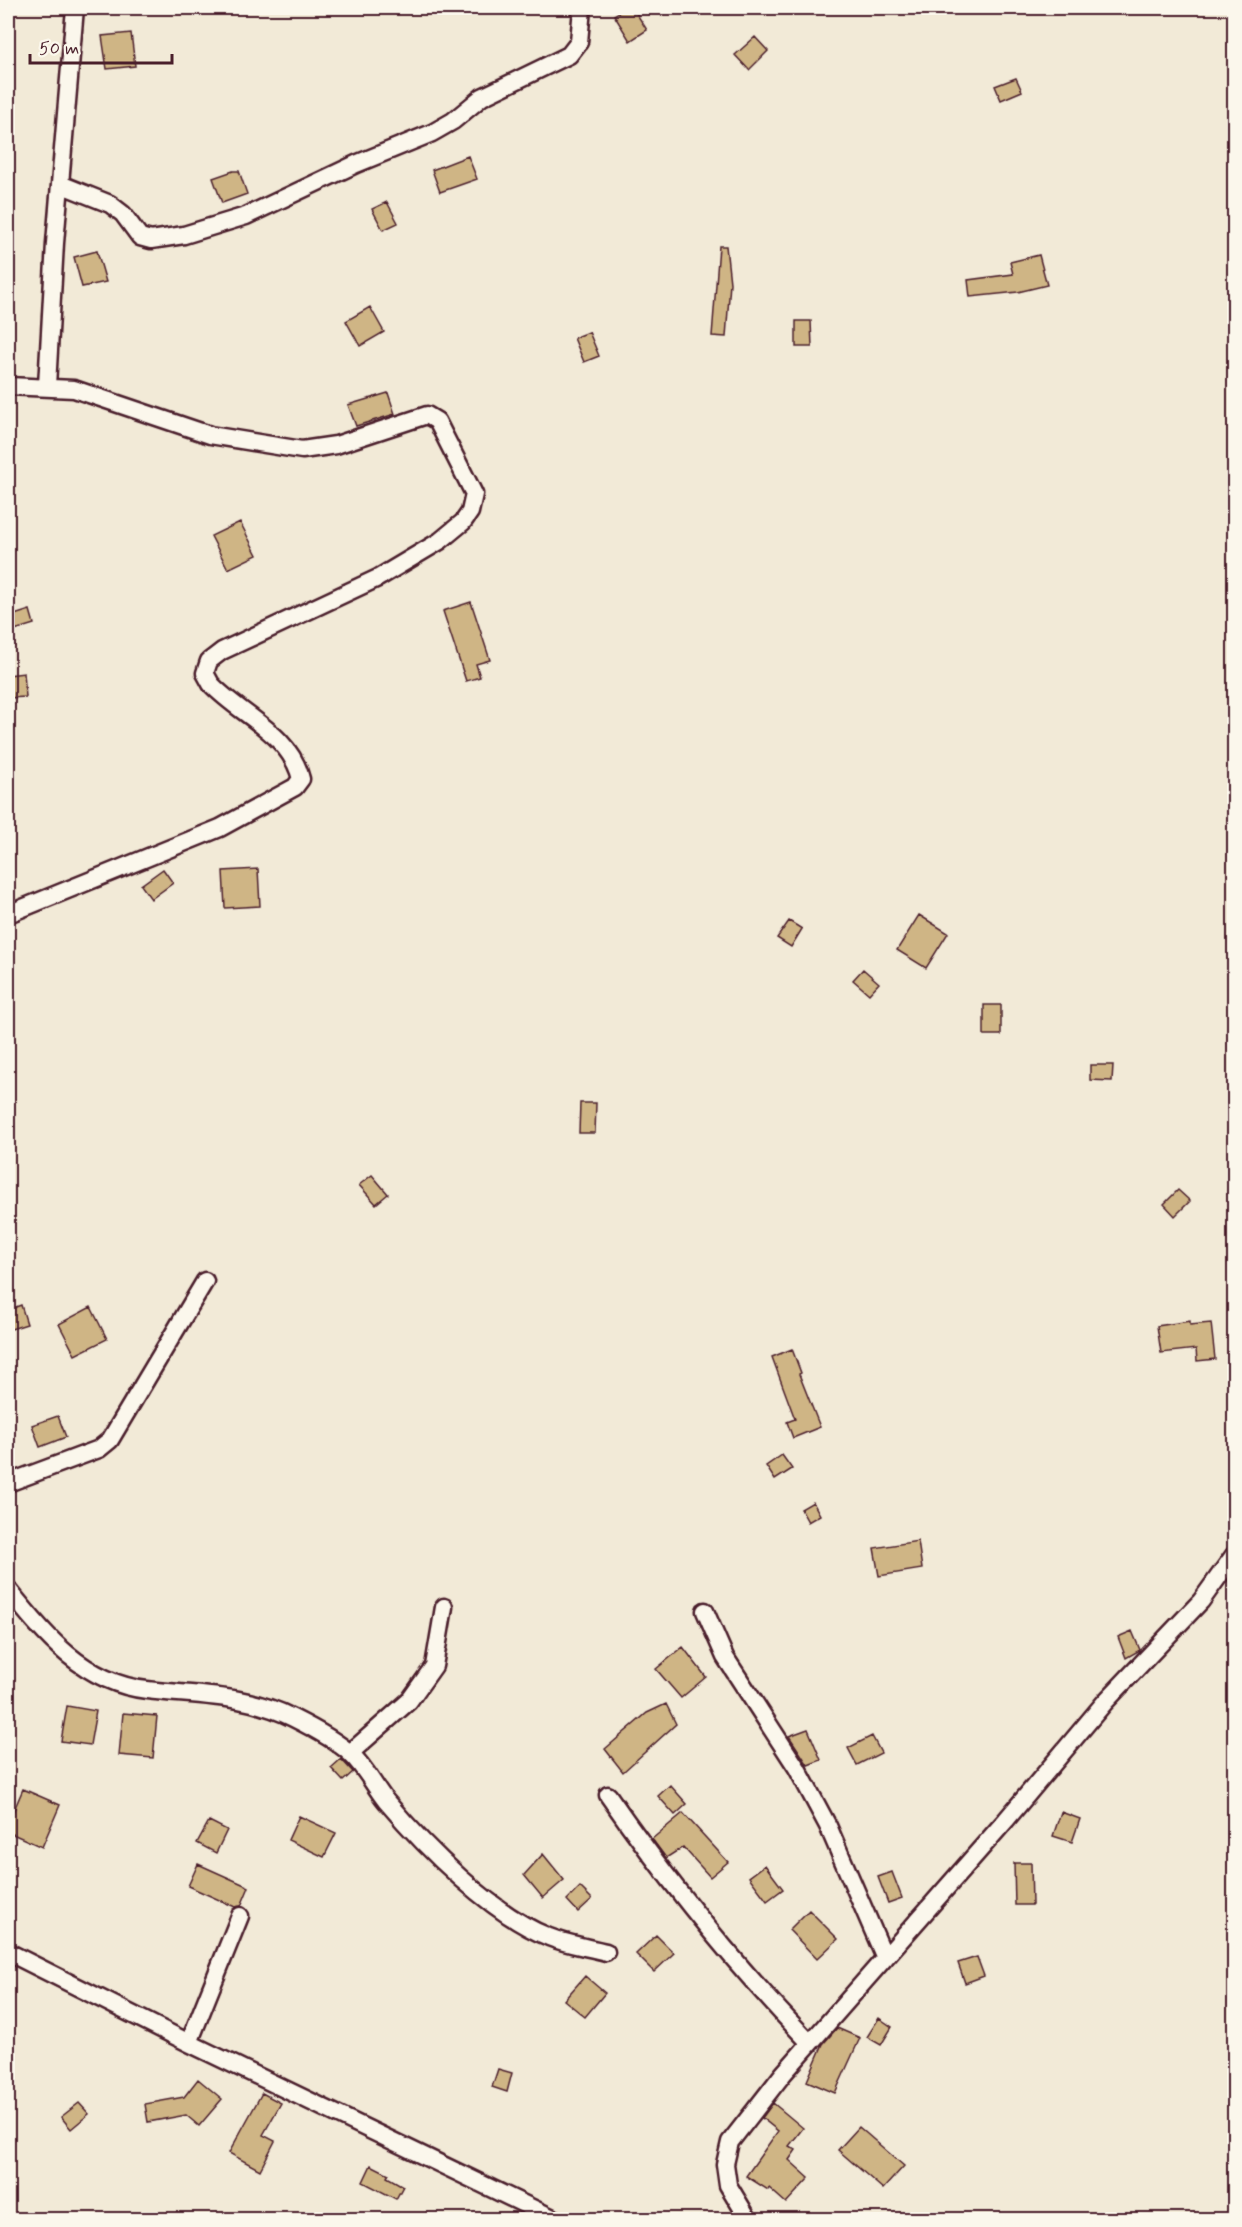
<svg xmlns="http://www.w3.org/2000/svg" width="1242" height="2227" font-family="Mynerve,sans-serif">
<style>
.building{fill:#cfb585;stroke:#4a1f2b;stroke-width:1.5}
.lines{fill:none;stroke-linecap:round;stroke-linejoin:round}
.street-casing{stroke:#4a1f2b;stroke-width:21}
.street{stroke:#fbf7ec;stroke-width:16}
</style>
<rect width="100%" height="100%" fill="#f2ead7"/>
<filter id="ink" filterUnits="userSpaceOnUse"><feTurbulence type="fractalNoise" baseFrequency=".0167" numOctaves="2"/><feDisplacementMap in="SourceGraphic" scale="12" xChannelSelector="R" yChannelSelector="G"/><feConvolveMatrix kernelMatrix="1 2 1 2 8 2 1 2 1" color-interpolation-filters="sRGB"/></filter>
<g filter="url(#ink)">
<!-- building -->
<path class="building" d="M626,8H633L647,30L630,41L614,15Z
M131,33L135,66L107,69L102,36Z
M755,37L768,51L749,70L735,55Z
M1016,78L1022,91L1001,100L995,86Z
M468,156L477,179L440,192L432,170Z
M233,171H239L247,194L222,203L213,178Z
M387,202L398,223L383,230L372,209Z
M719,246H726L730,283L726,337L712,336Z
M97,251L106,282L82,287L74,257Z
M1039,255L1047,285L1018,292L970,297L968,280L1013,274L1010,262Z
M370,307L384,332L360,346L346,321Z
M796,321H811L812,347H796Z
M589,332L599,356L584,362L574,338Z
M388,393L395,414L356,426L348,405Z
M240,522L257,555L228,569L211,536Z
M471,602L490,660L476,664L480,677L466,681L443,611Z
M30,610L34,624L8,632V617Z
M24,673L26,697L8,698V675Z
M163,869L173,883L151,899L141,885Z
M258,869L260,906L225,908L223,871Z
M919,915L948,933L926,968L897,950Z
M789,921L802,929L791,947L777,938Z
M863,969L879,983L869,994L853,980Z
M984,1005H1001V1035H984Z
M1090,1065H1113L1112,1081L1090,1080Z
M580,1103H596L595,1133H579Z
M372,1175L388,1194L376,1204L359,1185Z
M1178,1190L1190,1201L1175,1216L1164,1204Z
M21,1305L27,1324L8,1330V1310Z
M91,1307L107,1339L75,1355L59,1324Z
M1190,1321V1325L1211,1323L1215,1359L1197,1361L1196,1349L1161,1353L1157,1326Z
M792,1349L801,1373L799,1374L820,1427L793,1438L787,1422L795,1419L772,1357Z
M58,1416L66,1437L40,1447L32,1425Z
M782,1455L792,1469L775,1480L766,1466Z
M813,1502L820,1515L808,1522L801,1509Z
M918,1541L922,1569L879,1576L874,1548Z
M1132,1631L1140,1650L1126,1658L1118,1637Z
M683,1647L706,1677L681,1698L656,1669Z
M666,1704L676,1724L623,1772L605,1749L647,1713Z
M67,1706L96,1711L90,1745L61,1741Z
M123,1713L157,1716L153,1758L119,1755Z
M808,1729L821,1760L808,1765L789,1736Z
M872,1736L881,1753L857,1765L848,1748Z
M341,1759L353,1772L343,1781L331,1768Z
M670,1785L687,1804L675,1815L658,1796Z
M23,1789L60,1805L42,1847L8,1832V1824Z
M1061,1812L1080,1819L1072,1842L1053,1836Z
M683,1813L728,1862L710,1877L683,1847L666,1858L652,1839Z
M299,1816L336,1833L324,1857L288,1840Z
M209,1821L227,1830L216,1853L197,1843Z
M543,1854L564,1880L543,1898L524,1875Z
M1014,1863H1031L1032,1905H1015Z
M198,1864L249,1887L241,1906L235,1907L188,1886Z
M765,1865L783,1889L767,1901L749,1877Z
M892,1872L902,1898L888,1903L878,1877Z
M580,1887L592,1899L578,1912L567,1900Z
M809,1910L838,1939L817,1959L789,1930Z
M656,1935L674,1953L654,1972L636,1954Z
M977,1957L984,1976L965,1983L958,1963Z
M585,1976L605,1993L585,2017L564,2000Z
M879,2018L892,2027L881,2045L867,2037Z
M837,2028L860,2038L835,2093L807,2081L823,2044Z
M498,2069L512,2073L507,2092L492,2087Z
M198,2079L222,2099L199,2126L186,2115L148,2122L145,2104L184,2097Z
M262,2093L281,2103L263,2135L275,2141L260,2170L229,2153Z
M79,2103L89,2114L71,2129L61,2117Z
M773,2103L803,2128L789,2146L796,2150L789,2160L809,2178L786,2203L769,2188L768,2190L746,2176L778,2131L762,2118Z
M859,2127L904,2166L883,2189L838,2150Z
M371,2165L389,2174L387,2177L403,2186L396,2199L363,2182Z"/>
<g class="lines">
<!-- street casing -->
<g class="street-casing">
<path id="street" d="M60,184L110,204L123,214L140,237L151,240L184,235L246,216L356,164L432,133L453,121L482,97L569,55L579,42L582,8
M8,386L74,389L210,435L302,450L336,445L427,415L437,421L474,494L470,512L463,522L440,541L378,578L222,651L209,661L205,673L211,684C241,716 290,733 301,779L295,787L220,828L8,914
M47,386L55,243L75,8
M8,1483L99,1449L110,1440L205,1281
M8,1589C44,1635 84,1683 147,1690C197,1696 246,1694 293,1718C309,1726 338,1742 351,1754C365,1767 374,1786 386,1801C425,1847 492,1915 549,1937C566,1944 587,1947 606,1952
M705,1611L725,1657L797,1768L828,1826L885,1958
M350,1753L409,1701L434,1666L444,1607
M608,1795C669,1883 736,1966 810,2043
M8,1952L189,2043L557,2220
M189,2043L240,1916
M749,2220L728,2185L725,2164L730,2142L783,2074L1006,1820L1105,1702L1201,1601L1234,1555"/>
</g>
<!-- street -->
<use href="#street" class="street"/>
</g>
</g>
<!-- margin -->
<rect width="1242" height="2227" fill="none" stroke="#fbf7ec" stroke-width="30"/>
<rect x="15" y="15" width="1212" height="2197" fill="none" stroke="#4a1f2b" stroke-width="2" filter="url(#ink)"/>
<!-- scale -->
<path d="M30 54v9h142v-9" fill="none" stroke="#4a1f2b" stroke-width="3"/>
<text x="39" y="54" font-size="18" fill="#4a1f2b" stroke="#fbf7ec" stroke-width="4.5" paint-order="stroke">50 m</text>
</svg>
